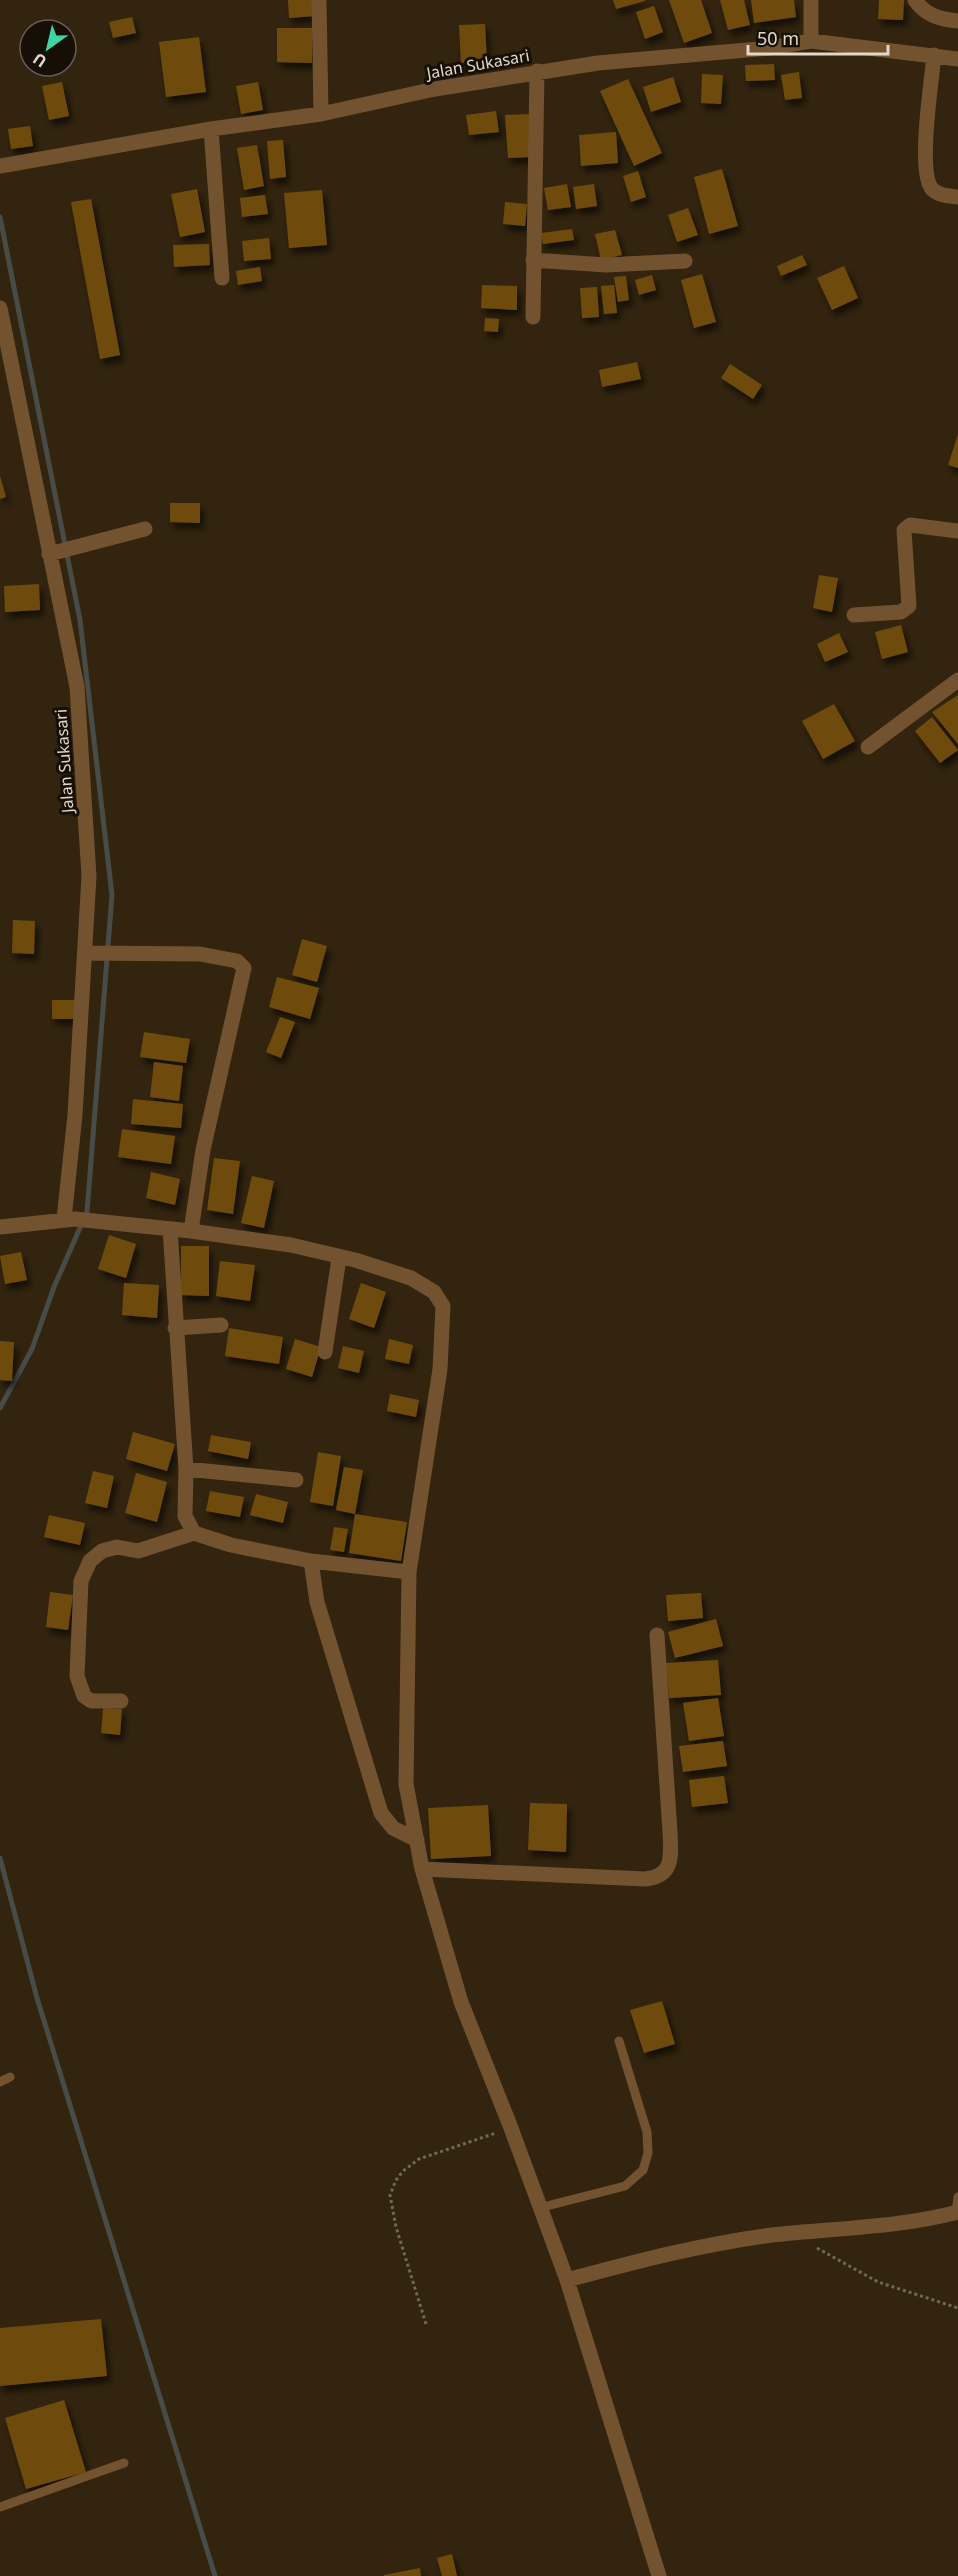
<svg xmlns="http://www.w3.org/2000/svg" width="958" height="2576" font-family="'Noto Sans',sans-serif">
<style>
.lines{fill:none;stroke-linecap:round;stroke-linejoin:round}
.stream{stroke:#474c48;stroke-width:5}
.building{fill:#6e4c0a;filter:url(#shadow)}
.path{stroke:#736754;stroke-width:3;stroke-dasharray:3 3;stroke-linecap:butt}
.service{stroke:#73532f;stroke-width:9}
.minor{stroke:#73532f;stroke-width:15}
.labels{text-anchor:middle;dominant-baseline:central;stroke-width:6;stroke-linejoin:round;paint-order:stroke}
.street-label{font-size:16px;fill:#e1d8ca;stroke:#150f06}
</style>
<defs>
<filter id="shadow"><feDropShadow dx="3.5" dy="6" stdDeviation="3" flood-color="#0009"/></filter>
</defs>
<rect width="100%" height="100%" fill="#32240e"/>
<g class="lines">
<!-- stream -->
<path class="stream" d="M0,217L80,620L112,895L87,1212L54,1287L32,1349L0,1408
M0,1858L37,1998L215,2576"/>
</g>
<!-- building -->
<path class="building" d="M288,0H314L315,16L289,18Z
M613,0H645V1L616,9Z
M669,0H701L712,33L684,43Z
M720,0H744L750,25L728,30Z
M751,0H794L796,17L754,23Z
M879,0H904L903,20L878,19Z
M654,6L663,32L645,39L636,12Z
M132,17L136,33L113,38L109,22Z
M485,24L487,62L461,63L459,25Z
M277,28H312V63L277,62Z
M199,37L206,92L166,97L159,42Z
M774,64L775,80L746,81L745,65Z
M799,72L802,98L785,100L781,75Z
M702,74L723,75L721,104L701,103Z
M673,77L681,102L651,112L643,87Z
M628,79L662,153L634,166L600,91Z
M62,82L69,116L49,120L42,86Z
M258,82L263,110L241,114L236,86Z
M496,111L499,132L469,135L466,115Z
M530,114L533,157L508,158L505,115Z
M30,126L33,146L11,149L8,129Z
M616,132L618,163L581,166L579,135Z
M283,140L286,177L270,179L267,141Z
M257,145L264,186L244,190L237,148Z
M722,169L738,226L709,234L694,177Z
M638,171L646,197L631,202L623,176Z
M567,184L571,207L548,210L544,188Z
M594,184L597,206L576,209L573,187Z
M197,189L205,232L180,237L171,194Z
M322,190L327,245L289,248L284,193Z
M265,195L268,214L242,217L240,198Z
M91,199L120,355L100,359L71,202Z
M505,202L527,204L525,226L503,224Z
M688,208L698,235L677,242L668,215Z
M572,229L574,240L543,244L541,233Z
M615,230L622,255L601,260L595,234Z
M269,238L271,259L244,261L242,241Z
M209,244L210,265L174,267L173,245Z
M802,255L807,265L781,276L777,266Z
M844,266L858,298L832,310L817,278Z
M260,267L262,281L238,285L236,271Z
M702,274L716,322L694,328L681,280Z
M652,275L656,290L639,295L635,280Z
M626,276L629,300L618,302L614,277Z
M482,285L517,286V310L481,308Z
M614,285L617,313L604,314L601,286Z
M597,287L599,317L582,318L580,288Z
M485,318L499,319L498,332L484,331Z
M637,362L641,379L602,387L599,370Z
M730,364L762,385L753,399L721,378Z
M958,434V468L948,465Z
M0,476L6,497L0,499Z
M170,503H200V523L170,522Z
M819,575L838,578L832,612L813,608Z
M39,584L40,610L5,612L4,586Z
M901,625L908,652L882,659L875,632Z
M839,633L848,652L825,662L817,644Z
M958,695V744L932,712Z
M834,704L855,741L823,759L802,721Z
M932,717L958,750L940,763L915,731Z
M13,920L35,921L34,954L12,953Z
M302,939L327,946L317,982L292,975Z
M277,977L319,988L310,1019L269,1007Z
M52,1000H77L76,1019H52Z
M280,1017L295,1022L281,1058L266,1052Z
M144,1032L190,1039L186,1063L140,1057Z
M154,1062L183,1066L179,1101L150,1097Z
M133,1099L183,1104L181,1128L131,1124Z
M122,1129L175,1136L171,1164L118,1157Z
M214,1158L240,1161L233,1214L207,1210Z
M151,1172L180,1179L175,1205L146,1198Z
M252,1176L274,1181L264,1228L241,1223Z
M109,1235L136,1244L126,1278L98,1269Z
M181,1246H209V1296L181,1295Z
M21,1252L27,1280L5,1284L0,1256Z
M220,1261L255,1265L250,1301L216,1296Z
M124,1283L159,1285L157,1318L122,1315Z
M361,1283L386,1292L374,1328L349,1319Z
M229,1328L283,1337L279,1364L225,1356Z
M295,1339L321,1347L312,1377L286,1369Z
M389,1339L413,1345L409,1364L385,1359Z
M0,1341L14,1342L12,1381L0,1380Z
M343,1346L364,1351L359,1373L338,1368Z
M390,1394L419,1400L416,1417L387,1411Z
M133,1432L175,1444L167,1471L126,1459Z
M211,1435L251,1442L248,1459L208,1451Z
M318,1452L341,1456L333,1506L310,1502Z
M344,1467L363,1470L355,1514L336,1510Z
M93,1471L114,1476L107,1508L85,1503Z
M136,1473L167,1482L157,1522L125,1513Z
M210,1491L244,1497L240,1517L206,1511Z
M256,1494L288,1502L283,1523L250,1515Z
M355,1514L407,1522L401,1561L349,1553Z
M49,1515L85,1523L80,1545L44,1537Z
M334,1527L348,1529L344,1552L330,1550Z
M50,1592L73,1595L68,1630L46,1627Z
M701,1593L703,1618L668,1621L666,1595Z
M716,1619L723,1646L675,1658L668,1632Z
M718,1660L721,1695L669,1698L666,1663Z
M718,1698L724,1736L689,1741L683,1703Z
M103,1708L122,1709L120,1735L101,1733Z
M723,1741L727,1766L683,1772L679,1746Z
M724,1776L728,1803L692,1807L689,1780Z
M530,1803L567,1804L566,1852L528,1850Z
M488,1805L491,1856L431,1859L428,1808Z
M662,2001L675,2044L644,2053L630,2010Z
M101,2319L107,2376L0,2386V2328Z
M64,2400L86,2472L26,2489L5,2418Z
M452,2554L457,2576H442L437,2558Z
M420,2568L421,2576H384V2575Z"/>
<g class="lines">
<!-- path -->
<path class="path" d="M817,2248L878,2282L958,2308
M426,2324L396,2227L390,2195L396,2180L403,2171L419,2159L496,2133"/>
<!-- service -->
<path class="service" d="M0,2082L10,2077
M539,2208L625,2186L643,2170L648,2153L647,2132L619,2041
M956,2213L958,2197
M0,2507L124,2463"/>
<!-- minor -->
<path class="minor" d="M319,0L321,114
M811,0V41
M915,0C926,16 940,19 958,21
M934,55C932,80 917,171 932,189C939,196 949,196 958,197
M211,129L222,278
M0,166L211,129L321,114L435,89L598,63L769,48L811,41L958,59
M533,260L606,265L685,261
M0,308L77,687L89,876L75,1115L64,1219
M533,317L537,71
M49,554L145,529
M854,615L901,612L909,606L904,530L910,525L958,531
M868,747L958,680
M86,953L200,954L237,961L244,968L203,1150L191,1231
M0,1227L75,1219L191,1231L291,1245L355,1260L411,1278L434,1292L443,1306L440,1369L409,1572L406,1784L422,1869L461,2002L511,2128L567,2280L659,2576
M170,1229L186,1469L185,1516L194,1533
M175,1328L221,1325
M325,1352L339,1258
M186,1469L296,1480
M311,1561L409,1572
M121,1701H91L84,1696L77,1676L81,1581L90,1561L102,1551L117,1547L138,1551L194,1533L231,1545L311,1561L317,1602L381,1813L393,1828L417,1840
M422,1869L645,1879C674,1876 671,1857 670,1832L657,1635
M567,2280C634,2262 702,2244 772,2235C835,2228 897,2228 958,2212"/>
</g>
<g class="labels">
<!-- street labels -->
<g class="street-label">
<text transform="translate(478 64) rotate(-10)">Jalan Sukasari</text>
<text transform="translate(64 761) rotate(-94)">Jalan Sukasari</text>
</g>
</g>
<!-- north arrow -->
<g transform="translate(48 48) rotate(214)"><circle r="28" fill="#150f06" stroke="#675f54" stroke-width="1.5"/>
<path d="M0-4.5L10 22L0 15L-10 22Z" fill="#3ed4a3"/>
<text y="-9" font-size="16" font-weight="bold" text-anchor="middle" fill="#e1d8ca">U</text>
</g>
<!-- scale -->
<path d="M748 45v9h140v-9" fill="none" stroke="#e1d8ca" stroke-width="3"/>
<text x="757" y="45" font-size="18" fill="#e1d8ca" stroke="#150f06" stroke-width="4.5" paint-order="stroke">50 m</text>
</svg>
